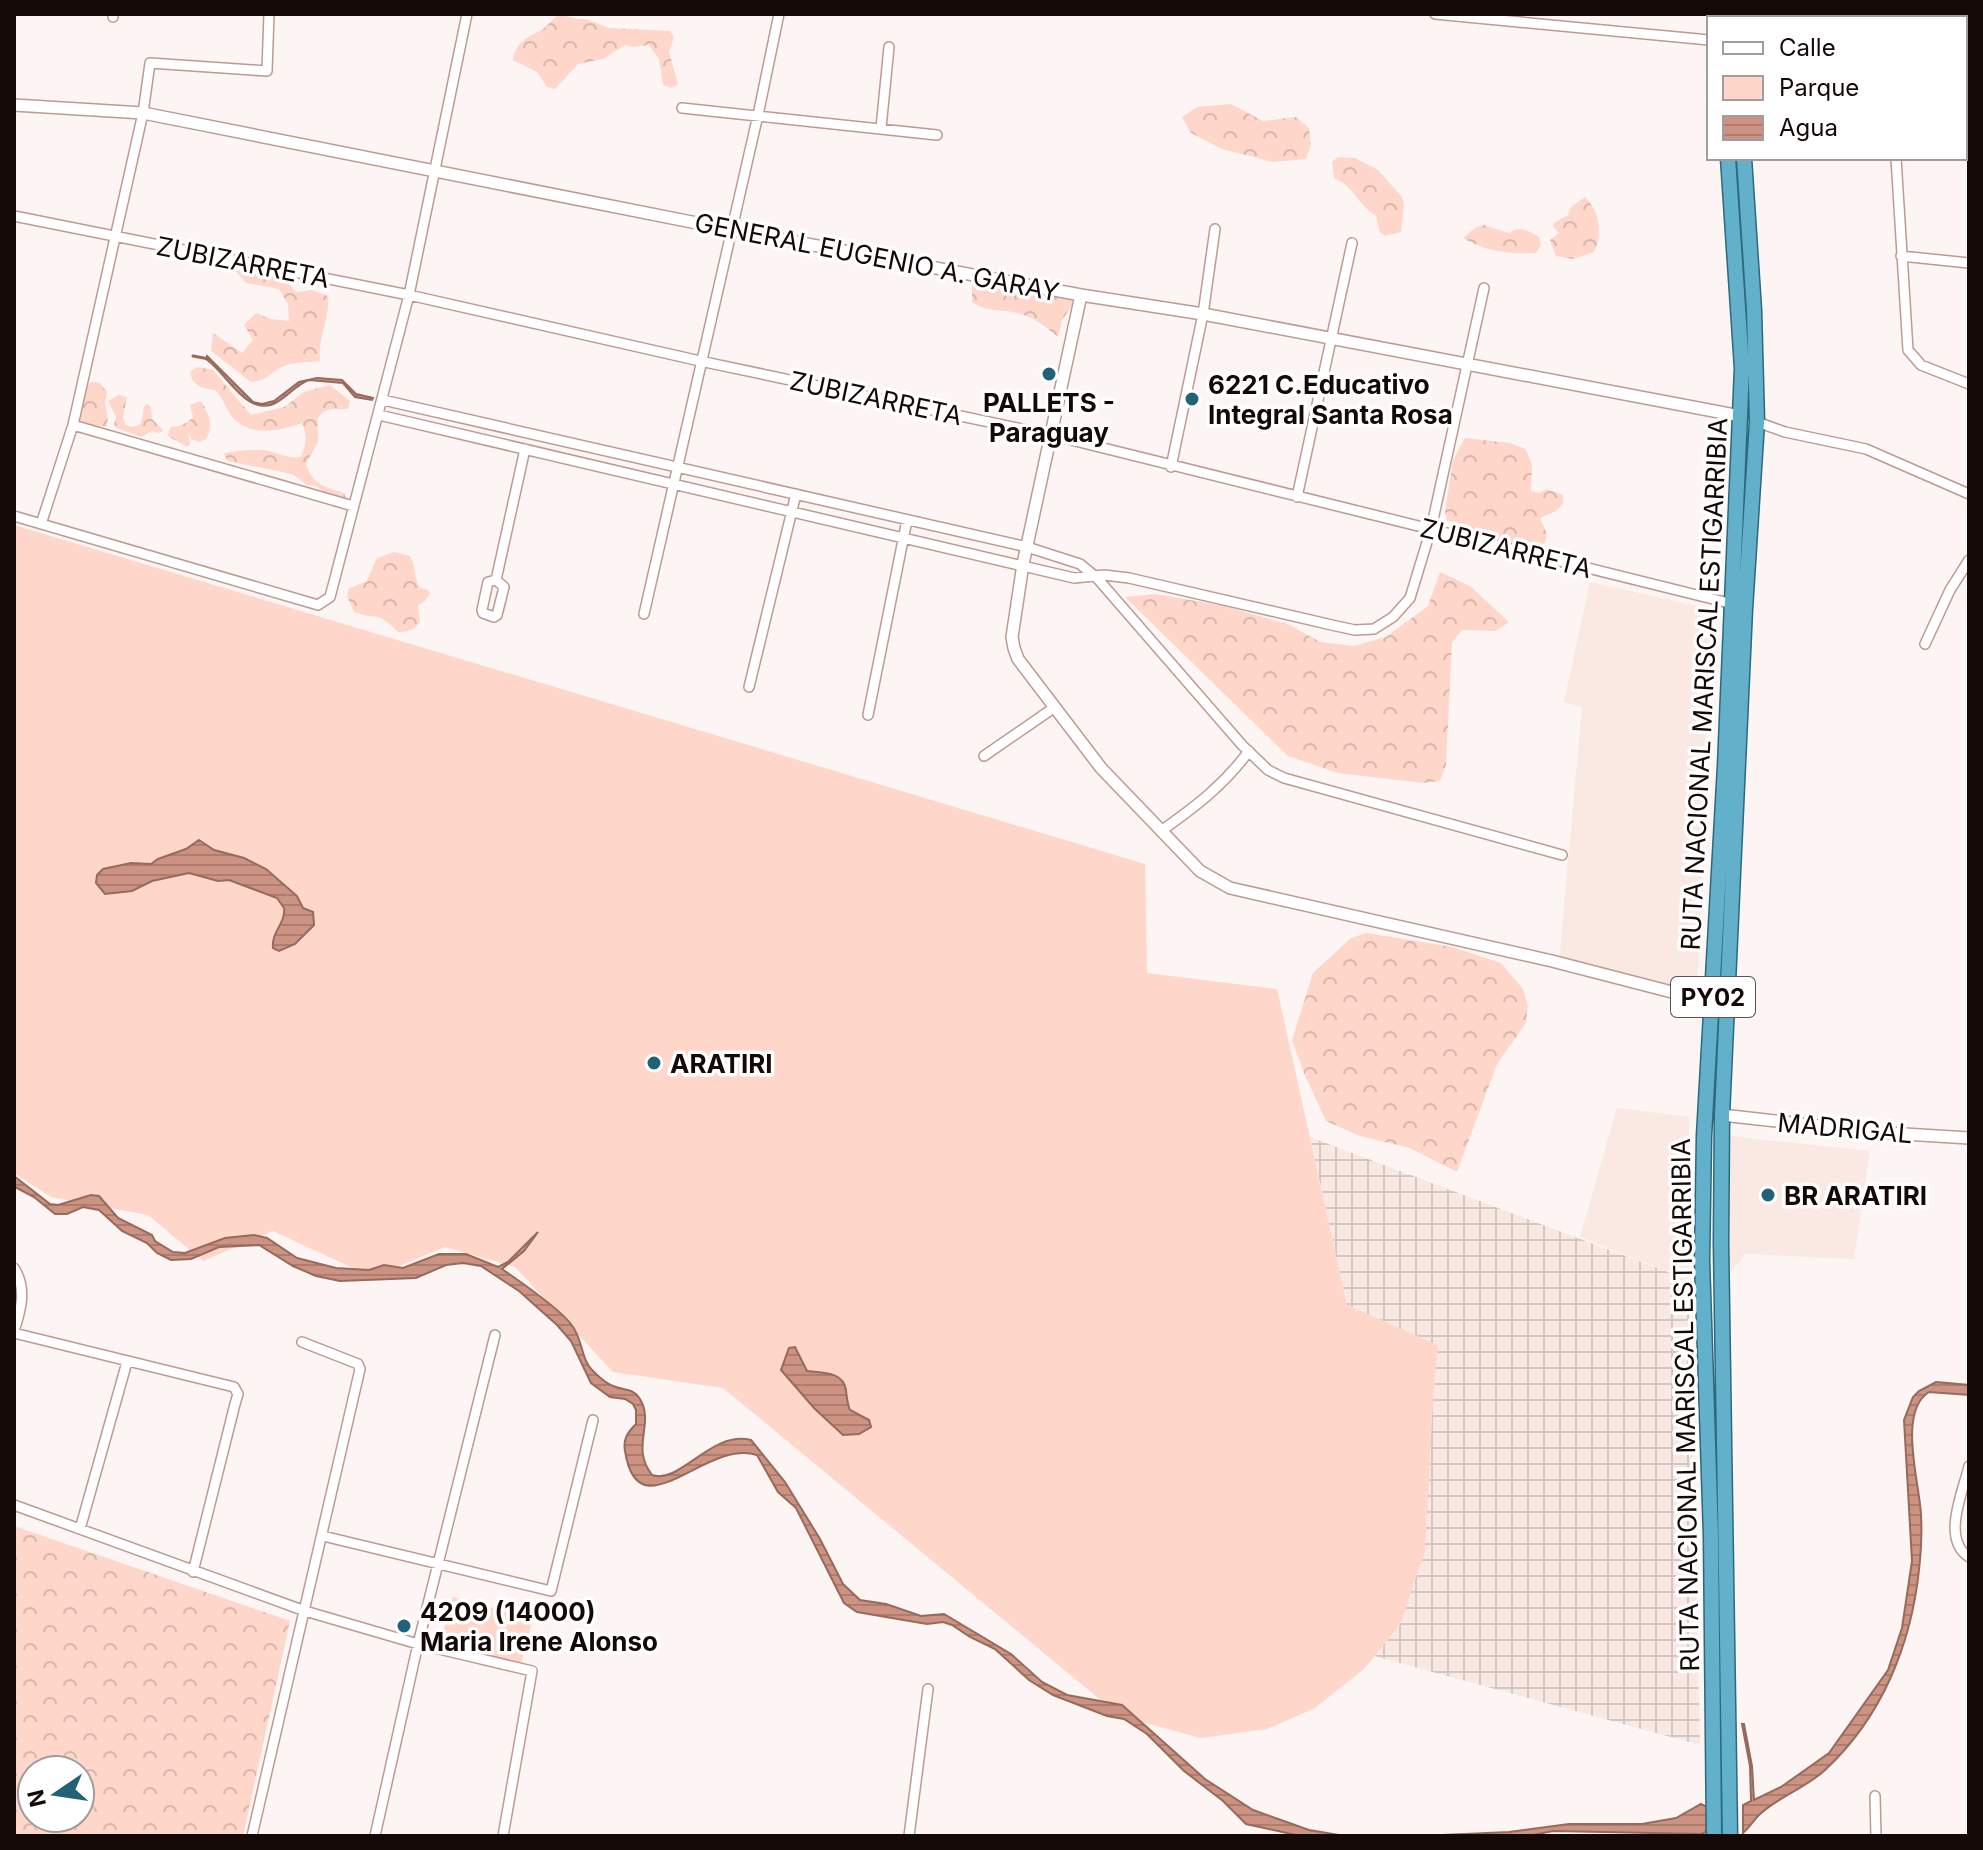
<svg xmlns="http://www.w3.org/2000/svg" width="1983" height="1850" font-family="Inter,sans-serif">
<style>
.built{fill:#fae8e3}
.industrial{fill:url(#industrial-grid)}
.green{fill:#fed6ca}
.forest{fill:url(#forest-crowns);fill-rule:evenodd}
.water{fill:url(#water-rules);stroke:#966a5d;stroke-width:2}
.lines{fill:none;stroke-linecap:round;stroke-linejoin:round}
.stream{stroke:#966a5d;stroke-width:3}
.minor-casing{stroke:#bb9b92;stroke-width:12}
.tertiary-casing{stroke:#bb9b92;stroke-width:14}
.trunk-casing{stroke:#2d697d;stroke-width:17}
.minor{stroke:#fff;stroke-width:9}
.tertiary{stroke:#fff;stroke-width:11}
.trunk{stroke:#62b0ca;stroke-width:14}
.poi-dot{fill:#216277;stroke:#fff;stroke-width:3}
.labels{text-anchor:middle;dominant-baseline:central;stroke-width:7;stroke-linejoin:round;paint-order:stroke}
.shield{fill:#fff;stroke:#5a5351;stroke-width:2}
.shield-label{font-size:24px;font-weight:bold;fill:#140906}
.street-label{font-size:26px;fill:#140906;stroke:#fff}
.poi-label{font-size:26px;font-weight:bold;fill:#140906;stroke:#fff;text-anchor:start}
</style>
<defs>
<pattern id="industrial-grid" width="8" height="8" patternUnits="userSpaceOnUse" patternTransform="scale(2)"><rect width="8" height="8" fill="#fae8e3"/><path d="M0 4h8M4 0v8" fill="none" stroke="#d5c6c1"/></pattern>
<pattern id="forest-crowns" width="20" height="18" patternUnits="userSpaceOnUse" patternTransform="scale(2)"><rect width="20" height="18" fill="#fed6ca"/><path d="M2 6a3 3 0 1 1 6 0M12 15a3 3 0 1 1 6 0" fill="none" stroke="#d9b6ac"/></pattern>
<pattern id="water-rules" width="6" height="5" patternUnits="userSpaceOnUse" patternTransform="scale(2)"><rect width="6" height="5" fill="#cd9382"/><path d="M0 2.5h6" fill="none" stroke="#af7d6f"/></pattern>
</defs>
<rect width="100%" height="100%" fill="#fcf5f3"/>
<!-- built -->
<path class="built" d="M1590,582L1711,609L1697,996L1559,963L1582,707L1564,702Z
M1617,1108L1689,1117V1280L1580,1237Z
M1729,1136L1870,1151L1854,1259L1746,1254L1727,1276Z"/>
<!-- industrial -->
<path class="industrial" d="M1310,1137L1689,1280L1700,1745L1374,1656L1400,1625L1438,1346L1347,1305Z"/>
<!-- green -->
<path class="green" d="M14,525L1145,864L1147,973L1277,989L1347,1305L1438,1345L1434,1385L1425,1551L1400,1625L1364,1669L1315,1708L1267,1729L1201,1738L1120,1716L723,1388L613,1372L515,1267L445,1247L372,1277L273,1231L203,1261L148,1215L51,1197L14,1173Z
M453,1597L533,1618L521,1664L440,1643Z"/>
<!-- forest -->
<path class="forest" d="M561,15L578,19H586L609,28L670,31L674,37L669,52L678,84L671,88L663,85L659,59L649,45L632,47L625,45L603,59L578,64L555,89L547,87L537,72L513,60C516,42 526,38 540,31C549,26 551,18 561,15Z
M1231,104L1263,121L1296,117L1309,128L1311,144L1306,159L1273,162L1222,149L1191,133L1182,117L1197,107Z
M1338,157L1355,158L1378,170L1402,197L1404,205L1401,232L1385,236L1380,232L1376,216C1356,203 1356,188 1334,178L1332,162Z
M1585,197C1600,212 1603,234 1594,252L1573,259L1556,256L1550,240L1559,233L1553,227L1554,223L1568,215L1571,207Z
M1484,225L1509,233C1521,226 1528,230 1539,237L1541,245L1536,253C1511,255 1484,251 1463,238L1476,227Z
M235,270L285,279L296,292L312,290L328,296C330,319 317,338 320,361C307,363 292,361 280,368C266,376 269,380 251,382L211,351L213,333L242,353L253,340L244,325L256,313L271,319L289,321L288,304L279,289L246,283Z
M980,281C1005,286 1034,293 1058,282L1072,298V306L1062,320L1058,337C1045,326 1034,317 1017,313C1000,309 987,312 972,302V284Z
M197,367L213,370L251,415L284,407L304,392L330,385L350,401L348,409H331L323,412L318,418V442L306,464C312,485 326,487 344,493L347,501L330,496L316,486L307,485L293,474L227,461L224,453C238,451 256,448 269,451C281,454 289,459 301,457C306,443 308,437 302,423C280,431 251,437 233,418C226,409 223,398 215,390C202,389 192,385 190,372Z
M92,382L100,383L107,392L105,404L108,419L106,427L81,423L79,419C79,410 82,395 85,386Z
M119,395L127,397L123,417L125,425L133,427L141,424L144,407L147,404L151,407L152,419L163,430L160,433L152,431L141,437L117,428L114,425L116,417L108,401Z
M201,401C208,413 215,426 206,439L199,442L191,439L188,432L190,444L187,447L168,436L170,427C178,427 187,424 193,417L190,405Z
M1465,438L1510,443L1526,449L1532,465L1531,491L1539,493L1547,489L1563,495V504L1556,511L1540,518L1547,534L1545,543C1515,559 1474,532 1447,520L1445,512L1453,460Z
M394,552L410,556C416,567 414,578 420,588L428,590L430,594L425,601L418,605L420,622C414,630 409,632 398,632C374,608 379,622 354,612L347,596L349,588L366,582L377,558Z
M1440,572L1470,586L1509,622L1496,631L1462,630L1452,643L1446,765L1440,781L1423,783L1338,773L1288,756L1125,597L1156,594L1224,606L1290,625L1320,642L1354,646L1386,637L1428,606Z
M1367,933L1452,947L1501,963L1523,989L1528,1006L1526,1023L1497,1064L1457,1172L1410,1148L1360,1136L1326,1121L1304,1073L1292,1040L1313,973L1351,938Z
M14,1526L290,1621L243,1836H14ZM32,1770H80V1818H32Z"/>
<!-- water -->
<path class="water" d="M207,356L253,402L262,404L274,401L299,382L317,378L342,380L356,394L373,398L372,400L355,397L343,383L309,380C297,384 288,396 277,402C247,419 228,374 206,359Z
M199,840L214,850L244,858L266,869L297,896L303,908L313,912L314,925L295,944L279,951L273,948C271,932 286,923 284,908L277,898L229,880L218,881L189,873L152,881L132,891L105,894L96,883L97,875L103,869L131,863L151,864L158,859L186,849Z
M14,1176L50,1204L58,1205L91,1195L99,1196L118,1218L152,1235L155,1241L173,1252L185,1253L225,1238L254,1235L267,1238L297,1258L336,1268L369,1270L384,1265L403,1268L439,1254H466L498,1267L508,1262L538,1232L524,1251L502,1269C518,1280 564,1312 573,1327C583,1341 581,1360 593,1371C598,1376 607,1384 613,1386C624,1391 632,1387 640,1399C655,1424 630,1447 652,1475C680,1485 711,1430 751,1440L785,1482L820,1539L843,1584L860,1600L886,1604L921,1616L944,1614L1011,1654L1042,1682L1067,1695L1122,1705L1205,1779L1253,1810L1309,1830L1345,1836H1300L1246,1824L1223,1801L1184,1771L1147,1734L1124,1719L1107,1716L1053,1695L1029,1680L995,1649L970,1637L952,1625L943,1622L927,1624L857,1612L844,1603L796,1508L778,1492L757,1455C706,1438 638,1535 625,1451C623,1439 627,1433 636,1424V1410L633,1404L625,1399L610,1397L591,1383L571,1341L557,1325L519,1291L481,1266L463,1263L446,1265L416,1278L340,1281L316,1276L293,1266L259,1245L219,1247L191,1259L171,1260L157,1253L147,1243L122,1231L99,1210L83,1207L67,1214H55L34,1197L15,1187Z
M795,1347L807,1371C821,1373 843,1371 846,1390C847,1398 847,1403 850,1410L869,1420L871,1427L859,1434L843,1435L814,1408L781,1370L789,1348Z
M1936,1382L1969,1385V1395L1929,1392C1897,1412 1920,1484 1921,1515C1922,1533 1921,1552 1919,1570C1911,1645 1882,1717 1825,1770C1806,1788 1779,1796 1759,1815C1753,1821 1750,1827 1743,1833V1805L1751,1801L1750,1766L1742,1724H1744L1752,1766L1754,1800L1781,1787L1829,1753L1888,1670L1902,1628L1912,1561L1904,1420L1913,1397L1919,1391Z
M1701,1804L1707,1807L1706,1832L1701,1834L1553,1831L1528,1836H1420L1509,1832L1569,1824H1642L1676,1818Z"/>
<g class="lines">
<!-- stream -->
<path class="stream" d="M193,356L209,359"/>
<!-- minor casing -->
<g class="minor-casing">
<path id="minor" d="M113,14V17
M1435,14L1709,40
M682,108L937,135
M881,128L889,47
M1965,147H1969
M1896,158L1908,350L1921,365L1969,384
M14,216L409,295L700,361L1051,435L1733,604
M1901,256L1969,263
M383,400L1027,547L1080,564L1097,578L1242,745L1268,770L1284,778L1562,855
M379,415L1074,578L1104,575L1129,578L1336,626L1355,630L1374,629L1393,617L1410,598L1431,529L1484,288
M1757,422L1785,432L1866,449L1969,494
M73,425L353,506
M1171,467L1203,314L1215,229
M1297,497L1352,243
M14,516L318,605L330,597L409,295L467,14
M41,524L73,425L143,113L150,63L267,71L269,14
M496,580L504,587L497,615L494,617L483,613L482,610L488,582L496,580L525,449
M644,614L758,115L779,14
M1925,644L1950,590L1969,560
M749,687L796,494
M868,715L907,520
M984,756L1055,707
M1161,831C1195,807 1224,785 1249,751
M14,1268C27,1288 21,1310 14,1331
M14,1333L234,1387L238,1394L235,1404L193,1572
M1969,1466C1963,1492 1941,1539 1969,1557
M14,1505L305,1611L418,1644L532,1671L503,1836
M80,1529L127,1362
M323,1536L551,1591L593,1420
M1875,1796L1876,1836
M252,1836L360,1369L358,1364L302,1342
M375,1836L418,1644L495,1335
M909,1836L928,1689"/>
</g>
<!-- tertiary casing -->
<g class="tertiary-casing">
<path id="tertiary" d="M14,105L143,113L732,230L1081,295L1203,314L1740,416
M1081,295L1023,564L1012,637L1014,648L1018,659L1101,768L1200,871L1230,888L1552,961L1726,1006
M1722,1115L1872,1132L1969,1138"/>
</g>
<!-- trunk casing -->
<g class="trunk-casing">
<path id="trunk" d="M1717,14V18
M1732,14L1733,18
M1714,1836L1711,1536L1702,1260L1704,1136L1725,766L1742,368L1728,158
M1730,1836L1721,1242L1722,1115L1745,609L1757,422L1754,310L1744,158"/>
</g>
<!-- minor -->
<use href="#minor" class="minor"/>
<!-- tertiary -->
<use href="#tertiary" class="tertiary"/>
<!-- trunk -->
<use href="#trunk" class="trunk"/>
</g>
<!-- markers -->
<g class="poi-dot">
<circle cx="1049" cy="374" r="8"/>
<circle cx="1192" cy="399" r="8"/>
<circle cx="654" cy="1063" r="8"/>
<circle cx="1768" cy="1195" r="8"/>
<circle cx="404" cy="1626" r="8"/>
</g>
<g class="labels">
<!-- shield labels -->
<rect class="shield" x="1671" y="977" width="84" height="40" rx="6"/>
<g class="shield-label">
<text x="1713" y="997">PY02</text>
</g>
<!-- street labels -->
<g class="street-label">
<text transform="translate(877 257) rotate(11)">GENERAL EUGENIO A. GARAY</text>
<text transform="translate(243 262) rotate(11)">ZUBIZARRETA</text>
<text transform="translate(876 398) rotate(12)">ZUBIZARRETA</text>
<text transform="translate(1506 548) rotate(14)">ZUBIZARRETA</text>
<text transform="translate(1704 684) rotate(-87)">RUTA NACIONAL MARISCAL ESTIGARRIBIA</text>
<text transform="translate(1845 1128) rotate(5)">MADRIGAL</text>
<text transform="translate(1685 1405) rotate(-91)">RUTA NACIONAL MARISCAL ESTIGARRIBIA</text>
</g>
<!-- poi labels -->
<g class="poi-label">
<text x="1208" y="384">6221 C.Educativo<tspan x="1208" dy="30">Integral Santa Rosa</tspan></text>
<text x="1049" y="402" text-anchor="middle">PALLETS -<tspan x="1049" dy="30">Paraguay</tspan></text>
<text x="670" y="1063">ARATIRI</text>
<text x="1784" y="1195">BR ARATIRI</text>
<text x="420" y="1611">4209 (14000)<tspan x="420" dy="30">Maria Irene Alonso</tspan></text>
</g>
</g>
<!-- border -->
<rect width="1983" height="1850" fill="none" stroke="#140906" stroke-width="32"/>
<!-- legend -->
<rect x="1707" y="16" width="260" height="144" fill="#ffffff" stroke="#a19d9b" stroke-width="2"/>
<rect x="1723" y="42" width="40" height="12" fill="#ffffff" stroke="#a19d9b" stroke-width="2"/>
<text x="1779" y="56" font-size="24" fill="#140906">Calle</text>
<rect x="1723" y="76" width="40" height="24" fill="#fed6ca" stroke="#a19d9b" stroke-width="2"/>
<text x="1779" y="96" font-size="24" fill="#140906">Parque</text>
<rect x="1723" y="116" width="40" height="24" fill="url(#water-rules)" stroke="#a19d9b" stroke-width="2"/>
<text x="1779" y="136" font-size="24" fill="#140906">Agua</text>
<!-- north arrow -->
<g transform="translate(56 1794) rotate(257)"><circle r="38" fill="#ffffff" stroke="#a19d9b" stroke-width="2"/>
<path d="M0-6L14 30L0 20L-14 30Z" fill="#216277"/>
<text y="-12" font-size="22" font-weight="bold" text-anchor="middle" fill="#140906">N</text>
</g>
</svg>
